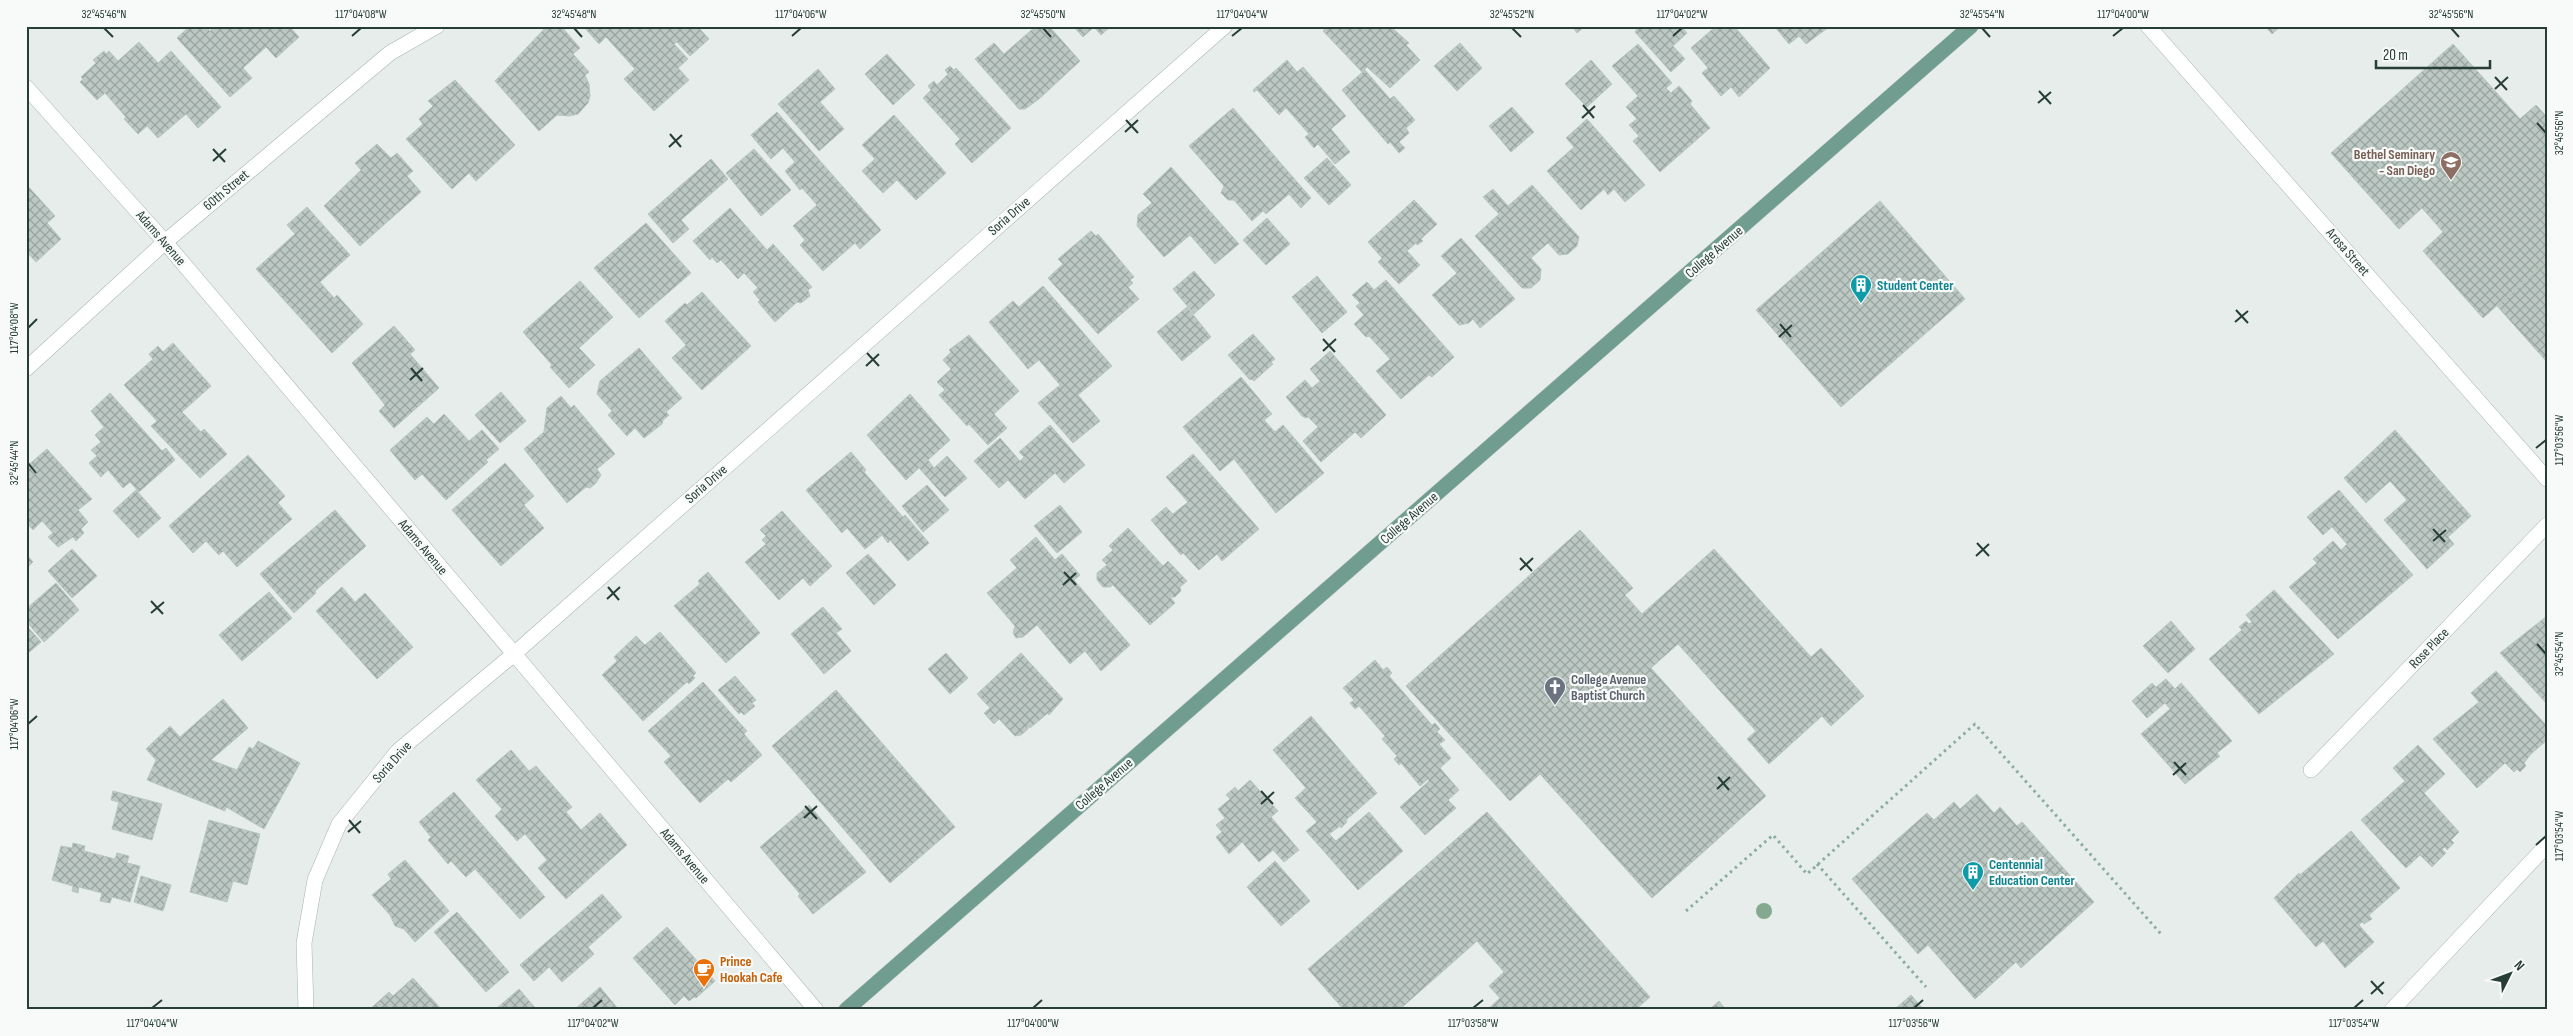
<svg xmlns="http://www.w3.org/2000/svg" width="2573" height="1036" font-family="'Sofia Sans Condensed',sans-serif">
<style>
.building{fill:url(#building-cross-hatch);stroke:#b9c6c0}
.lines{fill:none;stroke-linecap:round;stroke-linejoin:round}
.lane-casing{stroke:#a9b5b0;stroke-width:16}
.street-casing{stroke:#a9b5b0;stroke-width:16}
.primary-casing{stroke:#c3c9c7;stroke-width:16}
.path{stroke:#8aada0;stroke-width:3;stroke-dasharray:2.5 4;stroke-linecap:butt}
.lane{stroke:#fff;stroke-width:15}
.street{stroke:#fff;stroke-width:15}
.primary{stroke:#709d8f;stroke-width:15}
.tree{fill:#85a891}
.ticks{fill:none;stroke:#273e36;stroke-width:2}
.labels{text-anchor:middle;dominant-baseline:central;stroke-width:4.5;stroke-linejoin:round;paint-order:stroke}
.education-label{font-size:14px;font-weight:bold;fill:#785e54;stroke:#f7faf8;text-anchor:end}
.street-label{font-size:14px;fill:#273e36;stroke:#f7faf8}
.culture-label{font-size:14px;font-weight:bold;fill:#0d838f;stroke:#f7faf8;text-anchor:start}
.worship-label{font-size:14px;font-weight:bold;fill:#5b616d;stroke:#f7faf8;text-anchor:start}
.food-label{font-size:14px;font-weight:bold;fill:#c56008;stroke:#f7faf8;text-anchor:start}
.neatline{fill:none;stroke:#273e36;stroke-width:2}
.ticks-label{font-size:12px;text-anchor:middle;fill:#273e36}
</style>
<defs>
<pattern id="building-cross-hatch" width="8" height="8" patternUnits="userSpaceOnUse" patternTransform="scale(1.25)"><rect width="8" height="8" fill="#bcc8c3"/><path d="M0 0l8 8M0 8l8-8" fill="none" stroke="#99a49f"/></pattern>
</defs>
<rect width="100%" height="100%" fill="#e6edea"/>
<!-- building -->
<path class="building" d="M190,26H206L210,31L215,26H289L299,37L276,58L266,47L243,68L252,78L230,97L177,38Z
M547,26H561L580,48L573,54L589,72L585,75L589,84L590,96L588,103L578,114L569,116L557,115L539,131L495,81Z
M583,26H697L709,39L690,56L677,42L674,44L688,59L678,68L689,80L654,111L624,79L635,69L606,37L599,44Z
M1036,26H1049L1080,61L1039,99L1025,109H1019L975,59L994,43L1004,54Z
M1073,26H1111L1101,35L1094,27L1083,37Z
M1328,26H1390L1409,43L1406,45L1420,60L1390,88L1367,67L1362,72L1323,31Z
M1572,26H1585L1577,33Z
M1639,26H1681L1687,33L1673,46L1685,59L1671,72L1635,32Z
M1716,26H1734L1770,68L1739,97L1731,87L1721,96L1702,73L1708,68L1691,48Z
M1774,26H1828L1829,27L1806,44L1799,36L1789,44Z
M2265,26H2281L2272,34Z
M139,42L158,63L171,51L221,107L198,128L186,114L158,138L147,126L138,134L124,119L126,117L105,93L97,100L80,82L83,79L81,77L96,63L93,60L104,51L106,54L109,51L118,61Z
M1460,43L1482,68L1457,91L1434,66Z
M1638,44L1672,83L1666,88L1671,93L1679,86L1692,101L1690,104L1710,128L1660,172L1633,141L1639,136L1629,125L1637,119L1626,107L1638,96L1612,66Z
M2453,44L2520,119L2536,105L2547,117V261L2483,318L2423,251L2443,232L2422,208L2399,229L2331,153Z
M887,54L915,85L893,105L865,74Z
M1287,60L1297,72L1303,67L1346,116L1331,129L1350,152L1335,164L1318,144L1314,148L1305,137L1309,134L1286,108L1279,115L1257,90L1254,92L1253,90Z
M1591,60L1612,84L1587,107L1565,84Z
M950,66L954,70L956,68L1011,128L972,163L955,144L960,139L923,98L931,90L928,86L934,81L937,85L948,74L945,70Z
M818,69L835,89L820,102L844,129L819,151L778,104Z
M1365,70L1390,99L1394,96L1415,120L1406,128L1409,133L1399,142L1405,148L1399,153L1390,142L1388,144L1342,90Z
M455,80L515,145L476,181L469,173L452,189L406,139L423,124L419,119L433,106L428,101Z
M1512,107L1534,132L1511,152L1489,126Z
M1233,108L1311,198L1301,208L1289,194L1266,214L1263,211L1252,221L1234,200H1228L1221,193L1224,186L1189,146Z
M777,112L881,230L860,249L855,243L823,271L800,245L805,240L793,226L817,205L802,188L800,190L785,171L795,162L783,148L771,159L751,135Z
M894,115L946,173L916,200L897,180L883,193L862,171L875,159L862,145Z
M1587,119L1645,185L1625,202L1614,189L1608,195L1604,189L1581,210L1547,171L1574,147L1566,138Z
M377,144L391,158L397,153L413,171L407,176L421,192L360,246L324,206L361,170L355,163Z
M754,149L791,190L761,216L726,173Z
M1327,158L1351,185L1329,205L1304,178Z
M711,159L728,179L681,220L689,229L673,243L648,214Z
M1171,167L1239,244L1215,264L1190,235L1164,257L1137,226L1138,215L1152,203L1143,194Z
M26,184L55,216L47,223L61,239L36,262L26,251Z
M1532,185L1579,237L1577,246L1568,254L1559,255L1548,243L1531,258L1541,269L1540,280L1531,288H1522L1475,236L1499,214L1483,197L1493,189L1508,206Z
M1414,200L1437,224L1421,239L1423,241L1417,245L1416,243L1407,251L1420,265L1399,284L1378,262L1382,258L1368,242Z
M1880,201L1965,299L1841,407L1756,310Z
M307,207L350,255L320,282L334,298L337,295L363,324L332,353L256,269L295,234L287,225Z
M730,208L767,250L773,244L812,287L808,290L810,296L801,303L797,302L775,322L758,302L760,300L753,292L758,288L744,273L738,279L721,260L717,263L712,257L710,260L693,241Z
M1267,218L1290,244L1266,265L1243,240Z
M646,223L691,273L639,318L594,268Z
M1091,231L1096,236L1098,234L1134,277L1130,280L1133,283L1128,287L1139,299L1098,334L1048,278L1063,264L1058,259Z
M1461,238L1515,299L1480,328L1473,319L1469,323L1459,325L1432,295L1457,273L1441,256Z
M2547,261V362L2497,306Z
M1194,271L1215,295L1194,314L1173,289Z
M1317,276L1347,312L1322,333L1292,297Z
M1386,280L1454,357L1432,377L1429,375L1401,399L1376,371L1390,359L1369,336L1366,337L1354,324L1364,315L1356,306L1360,303L1352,295L1367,282L1374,290Z
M580,281L613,317L579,348L595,365L569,388L550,367L552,365L523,332Z
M1043,286L1112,366L1078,395L1100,421L1073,443L1038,403L1060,385L1039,360L1028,369L989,322L1013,301L1019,307Z
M702,292L751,346L702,390L672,358L686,345L665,321L685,303L687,305Z
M1187,307L1211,337L1182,361L1157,332Z
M394,326L415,350L410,354L439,388L394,428L379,411L385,405L352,363Z
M1253,334L1275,359L1271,362L1273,364L1254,381L1252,379L1250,380L1228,355Z
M969,335L1019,391L994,414L1007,428L988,445L969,424L967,426L939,395L945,390L937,382L951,369L943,360L951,352L949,350Z
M173,343L211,386L182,412L201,432L204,429L227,454L200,478L151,426L157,421L124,385L153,359L149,354L158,346L163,352Z
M639,348L682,398L666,412L669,415L663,420L662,424L644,438L635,428L627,436L608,415L612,411L597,394L600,381Z
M1330,351L1386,415L1361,438L1355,432L1321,462L1303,441L1318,427L1308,417L1306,418L1302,416L1286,397L1305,380L1312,388L1320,381L1310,369Z
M1241,377L1272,414L1264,420L1275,432L1283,425L1324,473L1276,513L1234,459L1220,471L1183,427Z
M501,392L526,421L500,443L475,415Z
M110,393L162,451L166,448L175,460L139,492L130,482L123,488L108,470L101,477L89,463L97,456L91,450L101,442L95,435L104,427L91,411Z
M910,394L950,440L928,460L934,468L947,456L967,478L945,497L919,468L906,480L867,435Z
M561,396L571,408L574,405L615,454L597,469L601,475L596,483L590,488L586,487L567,503L524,449L544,432L547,408Z
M444,414L469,441L482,430L499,449L486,460L488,462L446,500L422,474L415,480L390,450L427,417L434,424Z
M1050,425L1085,465L1064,483L1055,473L1025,499L1008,480L999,488L974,461L1000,438L1020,461L1024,457L1019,452Z
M2395,430L2471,516L2448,537L2454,544L2427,569L2384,520L2407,500L2390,481L2366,503L2344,478Z
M47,449L92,499L78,510L88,522L81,529L84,533L76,541L73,537L58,547L48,537L53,533L42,521L33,530L26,522V467Z
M851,452L866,470L864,472L903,517L905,515L929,543L908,561L890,540L888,543L882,535L865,549L847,528L842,533L806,490Z
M1193,454L1259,529L1222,561L1217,554L1199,570L1183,553L1181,555L1151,520L1166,507L1173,514L1188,502L1166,477Z
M248,455L285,496L278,503L292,519L237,567L223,551L219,555L206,541L193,553L169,526Z
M505,463L534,496L524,505L544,528L501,566L452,510Z
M927,485L949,510L923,532L902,506Z
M136,490L161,518L138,538L113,511Z
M2339,490L2413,575L2338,639L2289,587L2317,563L2313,559L2333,541L2341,550L2347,544L2332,527L2323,535L2307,517Z
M1060,505L1082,532L1057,553L1034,526Z
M335,510L366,546L315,591L316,593L294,613L260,574Z
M782,511L832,566L810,586L803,578L779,600L745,562L766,544L762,540L766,536L760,530Z
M1128,528L1163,566L1168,561L1187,581L1180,587L1181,591L1175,597H1170L1175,603L1150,625L1113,585L1110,587H1103L1097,580V573L1107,565L1102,560L1113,550L1109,546Z
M1580,530L1633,588L1625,595L1642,614L1714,549L1811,657L1821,648L1864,696L1831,726L1822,716L1769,764L1747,739L1756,731L1678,644L1651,668L1766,796L1652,898L1540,774L1510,801L1406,686Z
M1036,537L1055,560L1062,554L1080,575L1074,580L1130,645L1101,671L1085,651L1070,664L1037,625L1023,637L1016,638L1013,633L1015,626L987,593L1017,568L1010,560Z
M72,549L97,576L72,598L48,571Z
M26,554L33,562L26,569Z
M868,554L896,585L874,605L846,573Z
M708,572L760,633L726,663L674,606L700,584L698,581Z
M56,583L79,610L44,642L26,621V609Z
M342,587L355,602L365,593L413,647L377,679L316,611Z
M2274,590L2334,654L2259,714L2209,659L2242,630L2239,627L2246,621L2249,624L2252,622L2246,615Z
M269,592L292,618L242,661L219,635Z
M823,607L842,629L836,633L851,651L824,674L791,634Z
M2547,616V704L2500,653Z
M2171,621L2195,649L2168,673L2143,646Z
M26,625L41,642L26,655Z
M660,632L696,673L693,676L695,678L689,684L687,682L643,721L602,675L617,661L614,657L636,636L645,645Z
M946,653L968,678L950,694L928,669Z
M1021,653L1063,699L1049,715L1048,713L1030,728L1027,726L1028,729L1021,735L1015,736L999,719L994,724L984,713L990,708L977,694Z
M1375,660L1383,670L1387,667L1392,673L1389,676L1432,725L1435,723L1440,729L1437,732L1445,740L1439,744L1451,758L1440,768L1459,790L1448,800L1456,808L1425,835L1400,807L1429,781L1428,779L1420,786L1401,763L1399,765L1394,759L1397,756L1382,739L1385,736L1359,706L1355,709L1350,703L1354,700L1343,688Z
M2496,671L2547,726V740L2531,754L2524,763L2526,766L2520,772L2517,769L2514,772L2505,763L2477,788L2433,739L2479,702L2471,693Z
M735,676L756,700L752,703L755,706L744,715L741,712L739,714L718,690Z
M2166,679L2175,689L2181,683L2232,741L2217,753L2220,756L2185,784L2141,734L2170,709L2165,703L2147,718L2132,701L2152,683L2156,687Z
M703,682L747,731L744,734L762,755L731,782L728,779L700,803L664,762L671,756L648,731Z
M836,690L955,827L890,883L772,746Z
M223,699L248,728L211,760L237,770L249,747L253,749L258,741L300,763L264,829L226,807L225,811L147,780L156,760L146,749L170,726L180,737Z
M1311,716L1377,793L1346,820L1347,822L1341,828L1340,826L1329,834L1336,841L1369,812L1403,851L1358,890L1306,831L1317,822L1295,798L1306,788L1273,750Z
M2418,745L2445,774L2424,793L2459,832L2451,840L2454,843L2447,850L2445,847L2442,849L2446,853L2432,867L2420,855L2406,868L2361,820L2405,781L2393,768Z
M511,750L529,771L536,766L572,807L566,812L581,830L600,813L627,845L566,899L538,868L547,860L525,834L517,841L495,816L502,809L476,780Z
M1250,780L1278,811L1271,817L1299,850L1284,862L1273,850L1259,862L1242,842L1229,854L1216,837L1222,832L1216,825L1225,818L1218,809L1230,799L1226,795L1235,787L1238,791Z
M113,791L162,804L152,840L112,829L119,802L111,800Z
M454,792L545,897L520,919L475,869L466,877L451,861L448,864L428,840L431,837L419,822Z
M1977,794L1994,813L2000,807L2017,826L2022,822L2094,902L2021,968L2016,962L1975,999L1928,945L1918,954L1852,879L1927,813L1934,820L1954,802L1960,809Z
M809,805L866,872L813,914L798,896L800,894L760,847Z
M1487,812L1650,997L1635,1010H1487L1500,998L1489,986L1504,972L1477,941L1399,1010H1344L1308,969Z
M209,820L260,834L247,885L233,881L227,902L190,892Z
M2351,831L2400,888L2369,915L2372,919L2364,924L2362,922L2359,925L2374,942L2345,968L2323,941L2316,947L2274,898L2299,873L2300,875Z
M73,843L85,846L84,851L115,859L117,853L129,856L127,863L140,866L130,902L112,897L110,903L100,901L102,893L79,887L78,893L72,891L73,886L52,880L61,846L72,848Z
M405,860L449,911L415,942L404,929L395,926L390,915L372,895L391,879L388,874Z
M1275,861L1310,901L1281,926L1247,887Z
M141,876L171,885L163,911L134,902Z
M602,894L622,917L588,947L594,954L562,982L549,967L534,981L520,965Z
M457,912L509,972L486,992L434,932Z
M667,927L715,981L696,998L694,997L689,1001L684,996L675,1005L633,958Z
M413,978L442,1010L370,1009L389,992L393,996Z
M600,987L619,1010H574Z
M519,989L537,1010H499L497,1008Z
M1911,995L1924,1010H1894Z
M1719,1001L1726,1010H1709Z"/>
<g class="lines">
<!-- lane casing -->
<g class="lane-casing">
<path id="lane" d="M2392,1010L2547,845"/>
</g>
<!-- street casing -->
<g class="street-casing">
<path id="street" d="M2148,26L2547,479
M26,87L165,242L816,1010
M26,369L165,242L390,53L437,26
M2311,770L2547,525
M306,1010L304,943L315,880L339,824L398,751L514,654L1225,26"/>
</g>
<!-- primary casing -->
<g class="primary-casing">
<path id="primary" d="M846,1010L1971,26"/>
</g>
<!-- path -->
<path class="path" d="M1817,864L1926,987
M1686,911L1773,835L1807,874L1975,724L2161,934"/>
<!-- lane -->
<use href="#lane" class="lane"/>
<!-- street -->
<use href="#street" class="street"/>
<!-- primary -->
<use href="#primary" class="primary"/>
</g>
<!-- trees -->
<circle class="tree" cx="1764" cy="911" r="8"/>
<!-- ticks -->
<path class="ticks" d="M104,28L113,37M574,28L582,37M1043,28L1051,37M1512,28L1521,37M1982,28L1990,37M2451,28L2459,37M352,36L361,28M792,36L801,28M1232,36L1242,28M1673,36L1682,28M2113,36L2123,28M2495,77L2507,90M2495,89L2508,77M2039,91L2051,104M2038,103L2051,92M1583,105L1594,118M1582,118L1595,106M1126,120L1138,133M2537,123L2546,133M1125,132L1138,120M670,134L681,147M669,147L682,135M213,149L225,162M213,161L226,149M2236,310L2248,323M2235,322L2248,311M1780,324L1791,337M28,328L37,319M1779,337L1792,325M1323,339L1335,352M1323,351L1336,339M867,353L879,366M866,366L879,354M411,368L422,381M410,380L423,368M2536,448L2546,440M28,463L36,473M2433,529L2445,542M2433,541L2446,530M1977,543L1989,556M1976,556L1989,544M1520,558L1532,571M1520,570L1533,558M1064,572L1076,585M1063,585L1076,573M608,587L619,600M607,599L620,587M151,601L163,614M151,613L164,602M2537,644L2546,654M28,724L37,716M2174,762L2186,775M2173,775L2186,763M1718,777L1729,790M1717,789L1730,777M1261,791L1273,804M1261,804L1274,792M805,806L817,819M804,818L817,806M349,820L360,833M348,832L361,821M2536,845L2546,836M2371,981L2383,994M2371,994L2384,982M152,1008L162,1000M593,1008L602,1000M1033,1008L1042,1000M1473,1008L1483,1000M1914,1008L1923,1000M2354,1008L2363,1000"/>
<!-- icons -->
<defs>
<g id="school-pin" transform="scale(1.125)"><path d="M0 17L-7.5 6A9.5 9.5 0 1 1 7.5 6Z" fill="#8d6e63" stroke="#f7faf8"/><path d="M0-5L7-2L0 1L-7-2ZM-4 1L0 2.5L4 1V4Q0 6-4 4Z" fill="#fff"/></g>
<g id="building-pin" transform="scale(1.125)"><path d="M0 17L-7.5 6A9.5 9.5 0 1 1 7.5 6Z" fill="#0f9aa8" stroke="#f7faf8"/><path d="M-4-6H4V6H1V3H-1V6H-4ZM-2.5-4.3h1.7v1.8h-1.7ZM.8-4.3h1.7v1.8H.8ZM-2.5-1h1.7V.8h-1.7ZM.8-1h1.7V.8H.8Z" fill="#fff"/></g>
<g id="church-pin" transform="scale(1.125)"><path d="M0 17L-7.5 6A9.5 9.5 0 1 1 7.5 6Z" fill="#6b7280" stroke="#f7faf8"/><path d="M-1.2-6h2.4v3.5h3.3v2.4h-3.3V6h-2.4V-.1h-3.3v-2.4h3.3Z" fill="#fff"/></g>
<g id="cafe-pin" transform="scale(1.125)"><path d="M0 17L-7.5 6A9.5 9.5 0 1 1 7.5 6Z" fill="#e8710a" stroke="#f7faf8"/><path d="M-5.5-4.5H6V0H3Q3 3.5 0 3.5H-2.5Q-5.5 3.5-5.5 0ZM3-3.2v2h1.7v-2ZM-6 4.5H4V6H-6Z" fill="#fff"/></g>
</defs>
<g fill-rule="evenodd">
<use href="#school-pin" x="2451" y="162"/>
<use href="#building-pin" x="1861" y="285"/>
<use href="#church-pin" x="1555" y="687"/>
<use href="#building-pin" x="1973" y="872"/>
<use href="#cafe-pin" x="704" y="969"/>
</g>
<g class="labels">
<!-- education labels -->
<g class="education-label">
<text x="2435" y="154">Bethel Seminary<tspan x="2435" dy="16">- San Diego</tspan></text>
</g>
<!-- street labels -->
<g class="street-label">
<text transform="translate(226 190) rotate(-40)">60th Street</text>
<text transform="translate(1009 216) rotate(-41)">Soria Drive</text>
<text transform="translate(161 238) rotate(49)">Adams Avenue</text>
<text transform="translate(1714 252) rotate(-41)">College Avenue</text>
<text transform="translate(2348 252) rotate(49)">Arosa Street</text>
<text transform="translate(706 484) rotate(-41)">Soria Drive</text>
<text transform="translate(1409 518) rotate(-41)">College Avenue</text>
<text transform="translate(423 547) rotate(50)">Adams Avenue</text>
<text transform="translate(2429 648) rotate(-46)">Rose Place</text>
<text transform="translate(392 762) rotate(-48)">Soria Drive</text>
<text transform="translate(1104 784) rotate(-41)">College Avenue</text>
<text transform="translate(685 856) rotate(50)">Adams Avenue</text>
</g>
<!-- culture labels -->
<g class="culture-label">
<text x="1877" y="285">Student Center</text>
<text x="1989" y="864">Centennial<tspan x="1989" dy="16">Education Center</tspan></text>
</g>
<!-- worship labels -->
<g class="worship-label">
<text x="1571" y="679">College Avenue<tspan x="1571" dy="16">Baptist Church</tspan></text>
</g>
<!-- food labels -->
<g class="food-label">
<text x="720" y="961">Prince<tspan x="720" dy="16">Hookah Cafe</tspan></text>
</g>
</g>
<!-- border -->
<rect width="2573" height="1036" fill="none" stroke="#f7faf8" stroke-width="55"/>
<!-- north arrow -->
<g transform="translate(2510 974) rotate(48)" stroke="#f7faf8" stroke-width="4" paint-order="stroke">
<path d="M0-4L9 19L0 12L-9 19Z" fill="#273e36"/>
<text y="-8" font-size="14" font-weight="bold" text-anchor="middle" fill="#273e36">N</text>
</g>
<!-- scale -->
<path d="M2376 60v8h114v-8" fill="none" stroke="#273e36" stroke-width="2.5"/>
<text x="2383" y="60" font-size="15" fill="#273e36" stroke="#f7faf8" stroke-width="4" paint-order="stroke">20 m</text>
<rect x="28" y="28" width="2518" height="980" class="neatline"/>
<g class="ticks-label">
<text x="104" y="18">32°45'46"N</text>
<text x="361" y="18">117°04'08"W</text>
<text x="574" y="18">32°45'48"N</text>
<text x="801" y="18">117°04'06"W</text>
<text x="1043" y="18">32°45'50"N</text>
<text x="1242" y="18">117°04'04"W</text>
<text x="1512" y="18">32°45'52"N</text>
<text x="1682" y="18">117°04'02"W</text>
<text x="1982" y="18">32°45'54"N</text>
<text x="2123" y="18">117°04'00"W</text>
<text x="2451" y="18">32°45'56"N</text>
<text transform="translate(2559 133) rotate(-90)" y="4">32°45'56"N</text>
<text transform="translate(14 328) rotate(-90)" y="4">117°04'08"W</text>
<text transform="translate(2559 440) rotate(-90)" y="4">117°03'56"W</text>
<text transform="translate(14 463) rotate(-90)" y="4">32°45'44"N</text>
<text transform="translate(2559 654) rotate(-90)" y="4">32°45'54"N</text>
<text transform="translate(14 724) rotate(-90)" y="4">117°04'06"W</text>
<text transform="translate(2559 836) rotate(-90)" y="4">117°03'54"W</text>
<text x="152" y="1027">117°04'04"W</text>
<text x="593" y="1027">117°04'02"W</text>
<text x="1033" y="1027">117°04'00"W</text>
<text x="1473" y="1027">117°03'58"W</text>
<text x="1914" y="1027">117°03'56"W</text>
<text x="2354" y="1027">117°03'54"W</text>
</g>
</svg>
